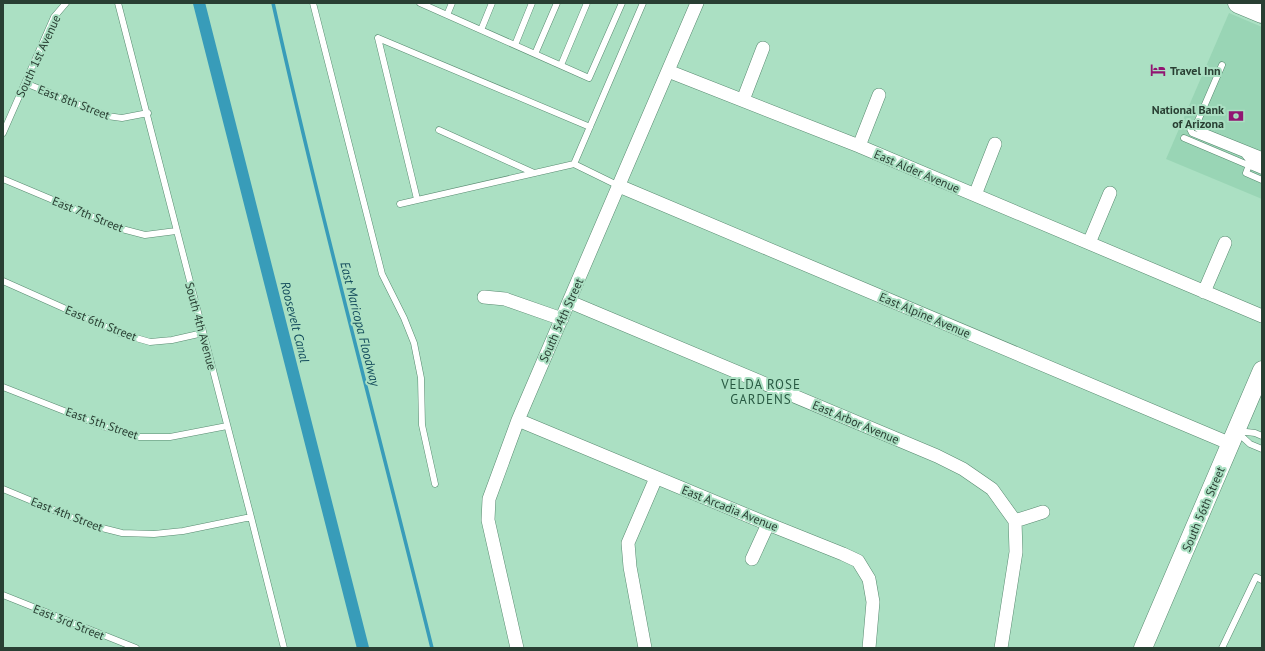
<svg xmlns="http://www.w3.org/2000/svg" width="1265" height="651" font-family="'PT Sans',sans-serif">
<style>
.built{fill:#99d5b5}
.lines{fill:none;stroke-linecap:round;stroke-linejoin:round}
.stream{stroke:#389cb9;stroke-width:3.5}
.canal{stroke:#389cb9;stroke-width:12}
.lane-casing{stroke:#588a70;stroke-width:7}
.street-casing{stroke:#588a70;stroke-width:14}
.secondary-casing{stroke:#588a70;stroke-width:19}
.primary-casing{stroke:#588a70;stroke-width:21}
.lane{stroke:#fff;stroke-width:6}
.street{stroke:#fff;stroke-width:13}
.secondary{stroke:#fff;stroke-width:18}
.primary{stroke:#fff;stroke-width:20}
.labels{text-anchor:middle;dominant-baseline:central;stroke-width:4;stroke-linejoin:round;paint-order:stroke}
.street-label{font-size:12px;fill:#293f33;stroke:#abe0c3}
.poi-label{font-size:12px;font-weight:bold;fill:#293f33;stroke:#abe0c3;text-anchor:start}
.water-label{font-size:13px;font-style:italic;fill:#154d5d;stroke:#abe0c3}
.neighbourhood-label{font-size:13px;letter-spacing:1px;fill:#285942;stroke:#abe0c3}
</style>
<rect width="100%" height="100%" fill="#abe0c3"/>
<!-- built -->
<path class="built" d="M1229,13L1262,27V199L1166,159Z"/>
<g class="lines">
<!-- stream -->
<path class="stream" d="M273,3C321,219 379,433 432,648"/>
<!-- canal -->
<path class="canal" d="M199,3L363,648"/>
<!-- lane casing -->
<g class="lane-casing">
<path id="lane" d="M118,3L251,517L284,648
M313,3L382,274L404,318L414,343L421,378L422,425L435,484
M420,3L589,78L622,3
M447,15L452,3
M481,30L492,3
M378,38L590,127
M378,38L417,199
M515,45L532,3
M535,54L557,3
M561,65L587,3
M1222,65L1197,123V128L1200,130L1262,155
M25,83L107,116L122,118L148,113
M1189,127L1192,133L1244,154L1251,156L1262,160
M439,130L534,173
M3,133L54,17L66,3
M1184,138L1262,171
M1244,154L1249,160L1262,166
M574,164L643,3
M1249,165L1246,173L1262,180
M3,179L122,229L145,235L176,231
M400,204L574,164L619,186
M3,281L122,334L150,342L172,340L203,333
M3,387L105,427L139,437H170L227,426
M1238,431L1255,433L1262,436
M1237,432L1250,444L1262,449
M3,489L90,525L122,533L154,534L183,531L251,517
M3,595L136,648
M1222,648L1256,577L1262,580"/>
</g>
<!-- street casing -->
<g class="street-casing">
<path id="street" d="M668,71L859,146L1262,316
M743,100L763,48
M859,146L879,95
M619,186L1231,444
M975,195L995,144
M1089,243L1110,193
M1204,292L1225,243
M484,297L505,299L562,319
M570,302L937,456L963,469L992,489L1015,521L1016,552L1001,648
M518,420L768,524L843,554L858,561L869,579L873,602L869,648
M1015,521L1043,512
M752,559L768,524
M517,648L488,520L489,499L518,420L697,3
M645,648L630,567L628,543L656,478"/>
</g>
<!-- secondary casing -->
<g class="secondary-casing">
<path id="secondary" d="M1143,648L1262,370"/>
</g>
<!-- primary casing -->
<g class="primary-casing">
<path id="primary" d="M1238,3L1262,13"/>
</g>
<!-- lane -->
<use href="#lane" class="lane"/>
<!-- street -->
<use href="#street" class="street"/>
<!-- secondary -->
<use href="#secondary" class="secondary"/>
<!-- primary -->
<use href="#primary" class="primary"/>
</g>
<!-- icons -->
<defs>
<g id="hotel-bare" transform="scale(1.2)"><path d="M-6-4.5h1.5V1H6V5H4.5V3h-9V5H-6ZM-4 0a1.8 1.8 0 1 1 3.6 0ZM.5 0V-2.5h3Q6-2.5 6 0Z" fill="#911572" stroke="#abe0c3" stroke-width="2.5" paint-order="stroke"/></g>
<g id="bank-bare" transform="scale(1.2)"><path d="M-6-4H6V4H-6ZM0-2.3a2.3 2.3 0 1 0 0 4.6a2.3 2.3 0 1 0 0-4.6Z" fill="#911572" stroke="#abe0c3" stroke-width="2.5" paint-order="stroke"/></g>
</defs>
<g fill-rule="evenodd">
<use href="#hotel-bare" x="1158" y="70"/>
<use href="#bank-bare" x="1236" y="116"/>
</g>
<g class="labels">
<!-- street labels -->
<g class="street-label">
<text transform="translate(38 56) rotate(-65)">South 1st Avenue</text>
<text transform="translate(74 102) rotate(21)">East 8th Street</text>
<text transform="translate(917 171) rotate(23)">East Alder Avenue</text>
<text transform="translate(88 214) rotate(22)">East 7th Street</text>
<text transform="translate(925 315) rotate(23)">East Alpine Avenue</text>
<text transform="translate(561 320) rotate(-66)">South 54th Street</text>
<text transform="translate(101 323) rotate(22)">East 6th Street</text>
<text transform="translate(201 326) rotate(75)">South 4th Avenue</text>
<text transform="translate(856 422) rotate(23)">East Arbor Avenue</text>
<text transform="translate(102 423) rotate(19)">East 5th Street</text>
<text transform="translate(730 508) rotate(22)">East Arcadia Avenue</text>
<text transform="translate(1203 509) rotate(-67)">South 56th Street</text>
<text transform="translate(67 514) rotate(21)">East 4th Street</text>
<text transform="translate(69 622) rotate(22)">East 3rd Street</text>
</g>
<!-- poi labels -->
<g class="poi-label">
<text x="1170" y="70">Travel Inn</text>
<text x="1224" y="109" text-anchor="end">National Bank<tspan x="1224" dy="14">of Arizona</tspan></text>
</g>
<!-- water labels -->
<g class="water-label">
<text transform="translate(295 322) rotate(76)">Roosevelt Canal</text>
<text transform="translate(360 324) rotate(76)">East Maricopa Floodway</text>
</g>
<!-- neighbourhood labels -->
<g class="neighbourhood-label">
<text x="761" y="384">VELDA ROSE<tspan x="761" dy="15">GARDENS</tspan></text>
</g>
</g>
<!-- border -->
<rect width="1265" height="651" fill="none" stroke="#293f33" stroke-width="8"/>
</svg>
